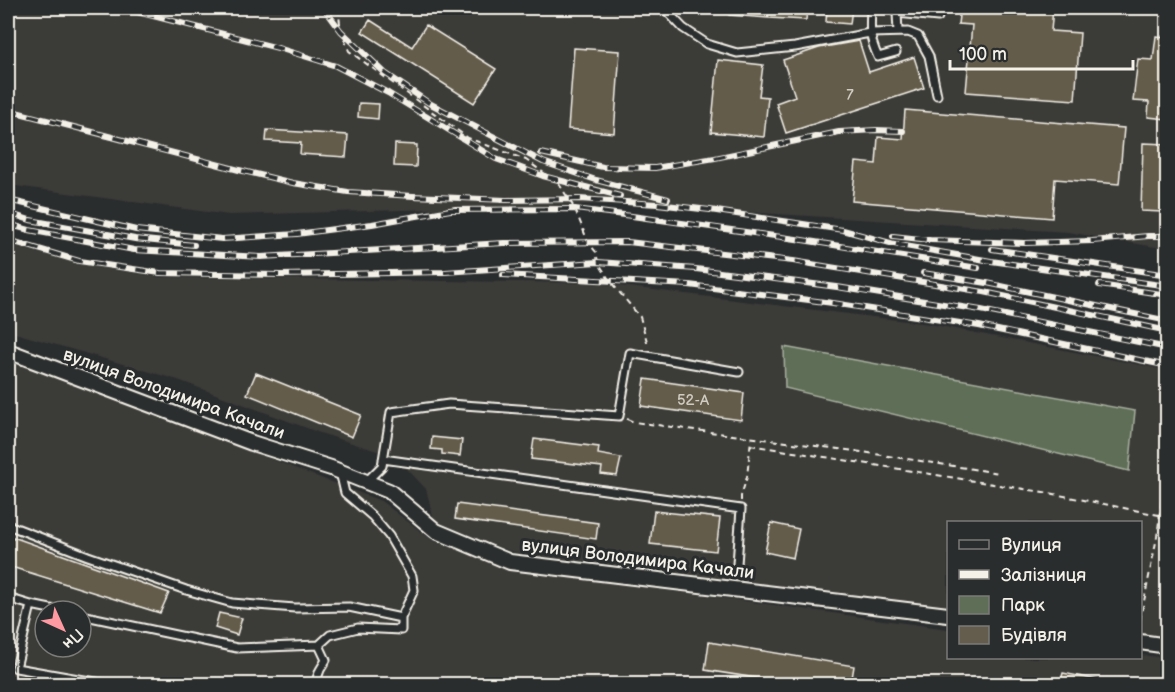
<svg xmlns="http://www.w3.org/2000/svg" width="1175" height="692" font-family="'Balsamiq Sans',sans-serif">
<style>
.built{fill:#3b3b37;fill-rule:evenodd}
.green{fill:#5e6e57;stroke:#a9b0a0;stroke-width:1.5}
.building{fill:#645c4c;stroke:#f4f1e8;stroke-width:1.5}
.lines{fill:none;stroke-linecap:round;stroke-linejoin:round}
.service-casing{stroke:#f4f1e8;stroke-width:11}
.minor-casing{stroke:#f4f1e8;stroke-width:18}
.path{stroke:#f4f1e8;stroke-width:2;stroke-dasharray:6 4.5;stroke-linecap:butt}
.service{stroke:#2a2d2e;stroke-width:7}
.minor{stroke:#2a2d2e;stroke-width:14}
.rail-casing{stroke:#f4f1e8;stroke-width:6}
.rail{stroke:#2a2d2e;stroke-width:4;stroke-dasharray:11;stroke-linecap:butt}
.labels{text-anchor:middle;dominant-baseline:central;stroke-width:6;stroke-linejoin:round;paint-order:stroke}
.number-label{font-size:15px;fill:#d0ccc1}
.street-label{font-size:18px;fill:#f4f1e8;stroke:#2a2d2e}
</style>
<rect width="100%" height="100%" fill="#2a2d2e"/>
<filter id="ink" filterUnits="userSpaceOnUse"><feTurbulence type="fractalNoise" baseFrequency=".0167" numOctaves="2"/><feDisplacementMap in="SourceGraphic" scale="12" xChannelSelector="R" yChannelSelector="G"/><feConvolveMatrix kernelMatrix="1 2 1 2 8 2 1 2 1" color-interpolation-filters="sRGB"/></filter>
<g filter="url(#ink)">
<!-- built -->
<path class="built" d="M8,8H1167V249L1068,232L612,204L229,215L8,185Z
M8,244L79,264L160,277L597,283L930,324L1167,370V638L1141,634L1140,522H948V607L513,552L435,524L426,489L396,457L320,433L178,380L8,331Z
M8,358L381,501L432,540L506,568L948,629V658H1140L1141,655L1167,658V684H8ZM45,611H81V647H45Z"/>
<!-- green -->
<path class="green" d="M784,347L1135,411L1129,471L785,388Z"/>
<!-- building -->
<path class="building" d="M729,8H807L806,20L769,18L768,14V18L729,15Z
M827,8H852L850,24L826,22Z
M960,8H1053L1051,31L1080,33L1075,100L966,92L972,25L958,24Z
M370,20L412,47L426,25L496,69L474,103L362,32Z
M1156,36L1167,37V119L1148,117L1149,102L1133,101L1138,59L1153,60Z
M859,41L869,72L914,57L924,88L786,133L776,103L795,96L783,60L819,48Z
M574,48L620,51L614,133L568,129Z
M718,60L763,65L759,96L768,97L764,137L711,132Z
M359,103L379,104L378,119L358,117Z
M905,110L1124,128L1119,184L1055,179L1052,218L852,201L856,162L876,164L878,137L903,139Z
M267,130L348,135L346,157L300,154L301,143L266,141Z
M1143,143L1167,144V185L1166,198H1163V212L1141,211Z
M395,144L417,145L416,167L394,166Z
M256,373L361,415L352,437L247,394Z
M645,379L744,393L741,420L641,406Z
M432,437L462,440L460,456L442,454V450L431,449Z
M534,439L599,447L598,454L621,458L617,476L601,474L602,467L531,459Z
M457,504L598,523L596,539L455,519Z
M654,511L720,518L716,551L650,544Z
M771,523L799,529L793,558L765,552Z
M13,537L169,593L160,613L8,566V538L13,539Z
M219,613L242,618L237,635L215,628Z
M709,642L854,666L851,684H794L705,670Z
M1063,673L1098,680L1097,684H1060Z"/>
<g class="lines">
<!-- service casing -->
<g class="service-casing">
<path id="service" d="M664,8L683,28L707,44L737,53L795,47L870,33L908,32L918,36L929,56L937,95
M871,8C870,29 869,38 878,57L896,52
M898,32L897,13L938,17
M383,459L741,509L737,564
M366,482L382,466L391,412L449,404L619,416L630,353L739,372
M8,525L88,556L186,590L232,603L295,608L349,607L401,618
M8,598L31,605L16,668L107,684
M31,605L60,611
M81,615L237,648L319,645
M315,684L320,670L326,660L319,645L330,635L358,628L401,630V618L414,590L412,576L389,536L372,516L345,493L340,472"/>
</g>
<!-- minor casing -->
<g class="minor-casing">
<path id="minor" d="M8,351L252,443L331,468L389,491L436,531L510,562L948,615
M1140,642L1168,646"/>
</g>
<!-- path -->
<path class="path" d="M338,8L341,31L349,51L468,138L526,160L559,184L575,209L588,242L596,252L598,262L610,281L640,317L648,345
M627,419L634,422L862,452L999,473
M750,445L1049,493L1159,515L1168,519
M741,501V496L747,477L751,439
M1140,621L1157,537L1165,475"/>
<!-- service -->
<use href="#service" class="service"/>
<!-- minor -->
<use href="#minor" class="minor"/>
<!-- rail casing -->
<g class="rail-casing">
<path id="rail" d="M122,8L278,48L336,66L388,93L496,159L543,176L620,196
M324,8L341,31L385,73L429,103L543,162L596,180L668,199
M8,110L239,170L293,183L348,192L413,196L506,200L579,199L657,204L710,210L843,230L894,244L991,261L1168,286
M541,153L603,167L655,168L715,158L839,132L876,130L903,131
M8,200L136,230L222,239L297,234L372,224L456,209
M448,210L575,209L632,216L796,239L978,268
M8,213L30,220L135,239L194,245
M8,224L29,230L134,250L261,257L504,243L628,242L793,261L984,292L1168,331
M893,236L930,240L1025,243L1092,241L1148,236H1168
M8,240L79,261L160,273L281,275L445,272L598,262L696,269L837,287L981,310L1168,348
M992,249L1168,275
M923,273L987,283L1168,321
M503,275L689,285L833,303L979,326L1168,366
M1099,285L1168,295"/>
</g>
<!-- rail -->
<use href="#rail" class="rail"/>
</g>
</g>
<g class="labels">
<!-- number labels -->
<g class="number-label">
<text x="850" y="95">7</text>
<text x="693" y="400">52-А</text>
</g>
<!-- street labels -->
<g class="street-label">
<text transform="translate(174 394) rotate(20)">вулиця Володимира Качали</text>
<text transform="translate(638 559) rotate(7)">вулиця Володимира Качали</text>
</g>
</g>
<!-- margin -->
<rect width="1175" height="692" fill="none" stroke="#2a2d2e" stroke-width="30"/>
<rect x="15" y="15" width="1145" height="662" fill="none" stroke="#f4f1e8" stroke-width="2" filter="url(#ink)"/>
<!-- legend -->
<rect x="947" y="521" width="195" height="138" fill="#2a2d2e" stroke="#7b7b78" stroke-width="1.5"/>
<rect x="959" y="540" width="30" height="9" fill="#2a2d2e" stroke="#7b7b78" stroke-width="1.5"/>
<text x="1001" y="551" font-size="18" fill="#f4f1e8">Вулиця</text>
<rect x="959" y="570" width="30" height="9" fill="#f4f1e8" stroke="#7b7b78" stroke-width="1.5"/>
<text x="1001" y="581" font-size="18" fill="#f4f1e8">Залізниця</text>
<rect x="959" y="596" width="30" height="18" fill="#5e6e57" stroke="#7b7b78" stroke-width="1.5"/>
<text x="1001" y="611" font-size="18" fill="#f4f1e8">Парк</text>
<rect x="959" y="626" width="30" height="18" fill="#645c4c" stroke="#7b7b78" stroke-width="1.5"/>
<text x="1001" y="641" font-size="18" fill="#f4f1e8">Будівля</text>
<!-- north arrow -->
<g transform="translate(63 629) rotate(135)"><circle r="28" fill="#2a2d2e" stroke="#7b7b78" stroke-width="1.5"/>
<path d="M0-4.5L10 22L0 15L-10 22Z" fill="#ff9aa2"/>
<text y="-9" font-size="16" font-weight="bold" text-anchor="middle" fill="#f4f1e8">Пн</text>
</g>
<!-- scale -->
<path d="M950 60v9h183v-9" fill="none" stroke="#f4f1e8" stroke-width="3"/>
<text x="959" y="60" font-size="18" fill="#f4f1e8" stroke="#2a2d2e" stroke-width="4.5" paint-order="stroke">100 m</text>
</svg>
